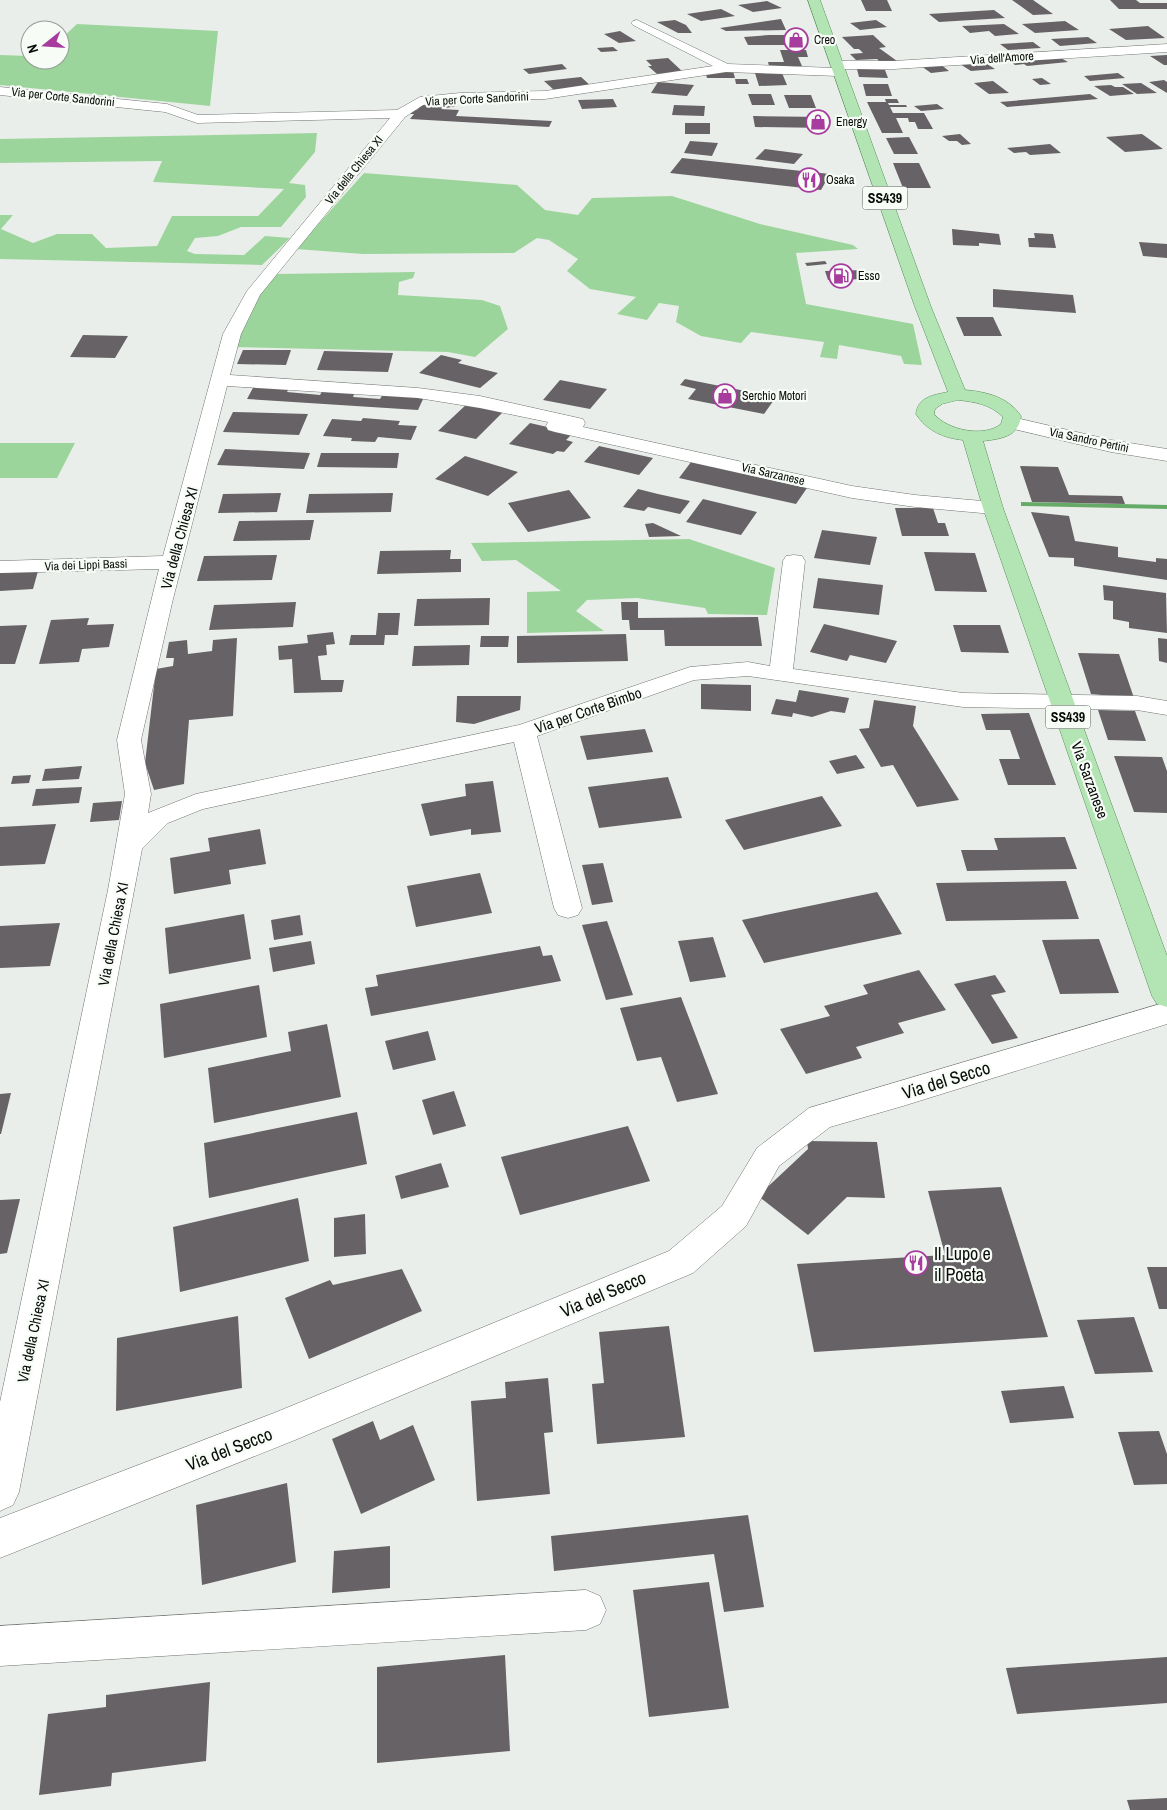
<svg xmlns="http://www.w3.org/2000/svg" width="1167" height="1810" font-family="'Archivo Narrow',sans-serif">
<style>
.green{fill:#9cd59c}
.lines{fill:none;stroke-linecap:round;stroke-linejoin:round}
.stream{fill:#65ab67;fill-rule:evenodd}
.building{fill:#676266}
.minor-casing{stroke:#707470;stroke-width:1}
.major-casing{stroke:#568e57;stroke-width:1}
.minor{fill:#fff;fill-rule:evenodd}
.major{fill:#b2e5b3;fill-rule:evenodd}
.labels{text-anchor:middle;dominant-baseline:central;stroke-width:4.5;stroke-linejoin:round;paint-order:stroke}
.far-poi-label{font-size:12px;fill:#0a0c0a;stroke:#f7fcf7;text-anchor:start}
.far-street-label{font-size:12px;fill:#0a0c0a;stroke:#f7fcf7}
.shield{fill:#f7fcf7;stroke:#515451;stroke-width:1}
.shield-label{font-size:14px;font-weight:bold;fill:#0a0c0a}
.street-label{font-size:15px;fill:#0a0c0a;stroke:#f7fcf7}
.near-street-label{font-size:18px;fill:#0a0c0a;stroke:#f7fcf7}
.near-poi-label{font-size:18px;fill:#0a0c0a;stroke:#f7fcf7;text-anchor:start}
</style>
<rect width="100%" height="100%" fill="#eaeeea"/>
<!-- green -->
<path class="green" d="M77,24L218,31L210,106L0,85V55L30,56V60H60V40Z
M317,133L315,152L289,183L305,185L306,197L281,227H241L218,236L195,238L187,251L195,254L244,255L265,236L290,238L262,265L0,259V215H13L1,229L33,243L57,234H92L106,248L157,246L172,216H258L284,189L153,182L162,161L0,163V139Z
M364,173L517,185L545,210L578,215L592,198L672,196L760,224L853,245L858,249L796,253L806,304L913,324L922,365L904,364L901,356L839,345L837,359L820,357L824,342L751,332L741,343L701,336L676,322L679,306L659,303L647,320L617,314L636,297L590,289L567,271L578,259L549,240L537,238L514,253L363,254L296,249Z
M415,272L413,278L399,282L398,295L482,300L500,306L508,329L475,357L448,352L235,347L257,295L276,274Z
M0,443H75L57,478H0Z
M689,539L775,568L767,615L708,614L705,608L637,598L587,600L576,611L604,631L527,633V592L561,591L516,560L482,561L471,543Z"/>
<g class="lines">
<!-- stream -->
<path class="stream" d="M1021,502L1167,505V509L1024,506H1021Z"/>
</g>
<!-- building -->
<path class="building" d="M861,0H887L892,11H866Z
M1012,0H1033L1053,14L1033,15Z
M1110,0H1136L1140,3H1167V9H1119Z
M767,1L782,8L753,12L738,5Z
M721,9L735,16L701,21L687,14Z
M994,10L1005,18L939,22L929,14Z
M781,19L786,30L726,31L720,28Z
M675,20L686,25L692,33H678L657,22Z
M876,20L887,27L860,30L850,23Z
M1065,21L1079,30L1035,33L1022,24Z
M1004,24L1019,34L995,36L989,31L970,33L962,26Z
M1148,26L1165,38L1126,40L1109,29Z
M620,31L636,41L619,43L604,34Z
M769,35H798L803,45H748L744,37Z
M873,35L886,47L879,48L897,61L880,62L877,59L856,60L850,54L863,53L859,49H854L842,37Z
M1088,37L1097,43L1060,46L1051,39Z
M1033,42L1041,48L1008,50L1000,44Z
M613,47L618,51L601,52L597,48Z
M780,50H806L808,57H798L802,66H769L768,62H784Z
M1167,55V65H1164L1150,56Z
M1059,57L1068,62L1027,66L1024,64L1015,65L1007,59Z
M668,58L683,72L657,74L648,66H652L646,60Z
M984,62L995,69L971,71L960,64Z
M562,64L567,69L529,74L523,69Z
M940,64L949,71L931,73L921,66Z
M857,69L885,70L888,78L859,77Z
M705,71H733L735,78H707Z
M755,73H782L787,85L759,86Z
M1118,73L1125,78L1090,81L1084,76Z
M581,77L591,86L554,90L544,81Z
M1042,78L1051,84L1040,85L1032,79Z
M735,79H747L749,84H736Z
M1164,80L1167,82V93L1149,82Z
M993,81L1009,93L989,94L974,83Z
M658,82L694,85L687,96L651,93Z
M1141,83L1157,93L1137,94L1122,84Z
M863,84H888L892,96H866Z
M1111,85L1115,87H1123L1134,94L1110,96L1094,86Z
M748,94H771L775,105H752Z
M1090,94L1098,99L1007,107L1000,102Z
M784,95H811L816,108H789Z
M613,99L617,107L582,109L578,100Z
M885,99H897L899,103H888L889,105H906L907,107H890L893,113H924L933,129H918L915,122H909L908,118H896L903,133H882L867,102H886Z
M451,100L457,106L440,109L459,110L456,116L552,121L549,127L410,119L414,114H407L410,109L417,110L421,104Z
M937,104L944,109L921,111L914,106Z
M674,105L705,106L704,116L672,115Z
M753,116L824,117L827,128L755,127Z
M685,123H710V134H685Z
M960,134L971,144L962,145L957,141H949L942,136Z
M1142,134L1163,149L1125,152L1106,137Z
M909,137L918,154H894L886,138Z
M690,141L718,143L712,156L684,153Z
M1050,144L1061,153L1030,155L1026,152L1014,153L1007,148Z
M765,149L803,154L794,164L755,159Z
M682,158L830,174L821,190L670,173Z
M893,163H919L931,188H903Z
M952,229L999,234L1001,245L979,243V246L953,245Z
M1034,233L1053,234L1056,248L1029,247L1028,238H1035Z
M1139,242L1167,244V258L1143,256Z
M825,261L827,264L807,266L805,263Z
M866,270L869,279L828,280L825,271Z
M993,289L1073,295L1076,313L993,307Z
M956,317H993L1002,336H964Z
M83,335L128,336L115,358L70,357Z
M243,350H291L286,365L237,364Z
M324,351L393,353L388,372L317,370Z
M441,355L462,360L458,363L498,373L480,388L419,373Z
M685,379L776,397L764,414L688,399L696,389L680,385Z
M560,380L607,389L590,409L543,400Z
M254,386L289,388L287,392L320,395L323,390L355,392L353,397L380,399L383,394L424,397L418,410L247,399Z
M468,403L504,411L476,439L438,431Z
M233,412L308,414L299,435L223,432Z
M363,418L400,421L398,425L417,426L411,440L378,437L375,442L351,441L352,438L323,436L332,419L361,421Z
M530,423L573,433L566,440L573,442L564,452L557,451L553,454L509,444Z
M599,446L653,458L639,475L584,462Z
M225,449L310,453L304,469L217,465Z
M321,453H399L397,468L317,467Z
M465,456L518,472L488,496L435,479Z
M691,462L807,488L796,504L679,478Z
M1020,466L1058,467L1069,495L1122,496L1125,504L1032,502Z
M638,489L658,494L690,501L680,514L648,507L644,511L623,507Z
M569,490L591,518L528,532L508,503Z
M281,493L277,512L218,513L223,494Z
M393,493L391,512L306,513L309,494Z
M703,499L757,512L741,535L686,522Z
M895,508H933L938,523H945L949,536H902Z
M1031,512L1069,516L1075,541L1118,547V557L1156,562V558L1167,559V580L1074,566V558L1049,557Z
M314,520L310,540L233,541L239,521Z
M653,523L681,536L649,537L645,524Z
M822,530L877,537L870,565L814,558Z
M451,550L450,559H461V572L377,574L380,551Z
M924,552L975,553L987,592L935,591Z
M277,555L272,580L197,581L204,556Z
M38,571L33,589L0,591V573Z
M818,578L883,585L879,615L813,608Z
M1103,585L1166,593L1167,633L1129,628V622L1113,619V601L1104,600Z
M490,598L489,625L414,626L417,599Z
M296,602L293,627L209,630L214,605Z
M621,602H638V618L758,617L762,646H665L664,630H630L629,620H622Z
M378,613H400L398,635H385L384,645H349L351,635H376Z
M89,618L87,625L114,624L109,647L82,649L79,662L39,664L51,620Z
M824,624L897,641L886,663L850,655L847,661L810,652Z
M27,625L15,664H0V626Z
M953,625H1000L1009,653L961,652Z
M333,632L335,644L326,645L327,655L318,656L321,680H344L342,692L294,693L292,659L279,660L278,646L308,643L307,635Z
M626,634L628,661L517,663V636Z
M481,636H509L508,647H480Z
M237,638L233,716L189,720L184,784L154,790L145,763L156,669L173,666L174,658H166L169,642L187,640L188,654L212,651L213,640Z
M1158,638L1167,639V663L1159,661Z
M470,645L469,665L412,666L414,646Z
M1078,653L1119,654L1134,698L1091,694Z
M701,684L751,685V711L701,709Z
M799,690L849,698L845,713L831,711L812,717L793,713L792,717L771,714L776,699L796,702Z
M457,696H521L520,710L474,724L456,722Z
M874,700L916,706L913,726L959,800L917,807L893,765L881,767L859,729L869,728Z
M1098,710L1135,711L1146,741L1108,740Z
M1029,713L1046,759L1056,785H1008L999,759H1020L1010,730H986L981,714Z
M645,729L653,752L587,760L580,736Z
M856,755L865,768L837,774L829,761Z
M1114,756L1162,757L1167,771V813L1134,812Z
M82,766L79,779L42,781L45,769Z
M31,775L29,783L11,784L13,776Z
M668,777L682,818L599,828L588,787Z
M493,781L501,832L471,835V829L430,836L421,804L466,796L465,784Z
M82,787L79,803L32,806L36,789Z
M822,796L842,826L744,850L725,820Z
M122,801L119,820L90,822L93,803Z
M56,824L45,864L0,866V827Z
M260,829L266,864L229,870L231,884L174,894L170,858L210,851L208,838Z
M1065,837L1077,869L967,871L961,850H998L994,838Z
M603,863L613,902L592,905L582,865Z
M480,873L492,913L416,927L407,886Z
M1066,881L1079,919L946,921L936,883Z
M877,892L902,934L764,963L742,920Z
M244,914L251,959L169,974L165,928Z
M300,915L303,935L274,940L271,920Z
M607,921L633,995L606,1000L582,925Z
M60,923L50,966L0,968V926Z
M713,937L726,977L690,982L678,941Z
M1099,939L1119,993L1060,994L1042,940Z
M311,941L315,964L273,972L269,948Z
M540,946L543,956L552,955L561,981L371,1016L365,988L378,986L376,975Z
M919,970L946,1010L898,1023L904,1033L856,1047L862,1058L806,1074L780,1029L830,1016L824,1006L868,994L863,985Z
M995,975L1006,992L991,995L1018,1038L992,1044L954,984Z
M259,985L267,1037L164,1058L160,1004Z
M681,997L718,1094L677,1102L661,1057L637,1061L620,1008Z
M327,1024L341,1097L214,1123L208,1068L291,1051L288,1032Z
M428,1031L436,1060L393,1070L385,1041Z
M454,1091L466,1126L433,1135L422,1100Z
M11,1093L1,1134H0V1094Z
M357,1112L367,1164L209,1198L204,1143Z
M628,1126L650,1181L520,1215L501,1157Z
M807,1141L877,1142L885,1198L847,1197L808,1235L758,1196L808,1149Z
M441,1163L449,1187L401,1199L395,1176Z
M1001,1187L1048,1337L814,1352L797,1264L945,1255L928,1191Z
M298,1198L309,1261L180,1292L173,1227Z
M20,1199L7,1253L0,1254V1200Z
M365,1214L366,1254L334,1257V1218Z
M1147,1267H1167V1309H1159Z
M402,1269L422,1311L309,1359L285,1298L330,1280L333,1285Z
M238,1316L242,1388L116,1411L117,1338Z
M1134,1317L1153,1372L1095,1374L1077,1320Z
M669,1326L685,1437L597,1444L592,1384L604,1383L599,1332Z
M548,1378L553,1432L544,1433L550,1494L477,1501L471,1401L506,1398L505,1382Z
M1064,1386L1074,1418L1010,1423L1001,1391Z
M373,1421L380,1440L413,1425L435,1480L361,1514L332,1439Z
M1159,1431L1167,1454V1484L1134,1485L1118,1432Z
M287,1483L296,1562L202,1585L196,1505Z
M748,1515L764,1607L724,1612L714,1554L554,1571L551,1536Z
M390,1546V1588L332,1593L334,1551Z
M709,1582L729,1708L649,1717L633,1590Z
M505,1655L510,1751L377,1763V1667Z
M1167,1657V1703L1017,1714L1006,1668Z
M210,1682L206,1761L112,1773L111,1786L39,1795L48,1714L106,1707V1695Z
M1167,1798V1810H1130L1127,1800Z"/>
<g class="lines">
<!-- minor casing -->
<g class="minor-casing">
<path id="minor" d="M637,20L728,64L834,68L830,65L836,61H894L1167,44V52L894,69H839L844,72L838,76L726,72L545,99L460,101L423,105L405,117L260,295L241,334L230,375L418,388L480,396L583,419L585,423L583,427L852,486L915,495L993,502L1000,504L1003,508L1000,512L993,514L915,507L852,498L555,432L548,430L546,426L548,422L480,408L418,398L227,386L172,603L141,740L151,794L148,813L196,794L519,725L690,667L748,662L770,666L783,561L786,556L794,555L802,556L805,561L793,669L963,693L1137,696L1167,701V715L1137,710L963,707L748,676L694,680L537,736L582,908L578,915L568,918L558,915L554,908L514,742L203,809L168,823L142,849L19,1492L13,1505L0,1511V1402L108,890L125,794L117,740L159,569L0,573V561L163,556L223,334L247,291L390,118L197,123L165,112L0,95V87L167,104L198,115L397,110L420,97L460,93L545,91L713,66L633,25L631,23L633,21Z
M1012,417L1111,440L1167,449V461L1111,452L1005,427L1003,423L1005,419Z
M1167,1002V1024L903,1106L830,1127L779,1166L746,1226L693,1273L295,1440L0,1558V1518L274,1413L669,1251L722,1206L757,1148L809,1108Z
M586,1590L600,1596L606,1610L600,1624L586,1630L0,1666V1626Z"/>
</g>
<!-- major casing -->
<g class="major-casing">
<path id="major" d="M808,0H820L931,307L965,390C987,392 1008,397 1021,416C1019,437 1000,439 983,441L1003,508L1167,956V1007L1157,1004L1152,996L983,508L963,440C944,438 927,431 916,414C918,397 933,395 948,392L915,307ZM958,400C975,402 990,404 1003,417L1001,424C984,438 947,430 934,414L935,409L942,404Z"/>
</g>
<!-- minor -->
<use href="#minor" class="minor"/>
<!-- major -->
<use href="#major" class="major"/>
</g>
<!-- icons -->
<defs>
<g id="shop-ring" transform="scale(1.25)"><circle r="9.5" fill="#f7fcf7" stroke="#a73c9e" stroke-width="1.5"/><path d="M-5-2.5h2.3a2.7 3.5 0 0 1 5.4 0H5L5.5 6h-11ZM-1.5-2.5h3a1.5 2.3 0 0 0-3 0Z" fill="#a73c9e"/></g>
<g id="restaurant-ring" transform="scale(1.25)"><circle r="9.5" fill="#f7fcf7" stroke="#a73c9e" stroke-width="1.5"/><path d="M-5-6h1v4h1v-4h1v4h1v-4h1v5L-1.5 .5V6h-2V.5L-5-1ZM5-6V6H3V1.5H1.5Q1.5-4 5-6Z" fill="#a73c9e"/></g>
<g id="fuel-ring" transform="scale(1.25)"><circle r="9.5" fill="#f7fcf7" stroke="#a73c9e" stroke-width="1.5"/><path d="M-5.5-6h7V0h2V4h1.3V-2.5L3-4.5l.8-.8L6-3V5H2.5V1h-1V6h-7ZM-4.2-4.7v3.2H.2V-4.7Z" fill="#a73c9e"/></g>
</defs>
<g fill-rule="evenodd">
<use href="#shop-ring" x="796" y="40"/>
<use href="#shop-ring" x="818" y="122"/>
<use href="#restaurant-ring" x="809" y="180"/>
<use href="#fuel-ring" x="841" y="276"/>
<use href="#shop-ring" x="725" y="396"/>
<use href="#restaurant-ring" x="916" y="1263"/>
</g>
<g class="labels">
<!-- far-poi labels -->
<g class="far-poi-label">
<text x="814" y="40">Creo</text>
<text x="836" y="122">Energy</text>
<text x="826" y="180">Osaka</text>
<text x="858" y="276">Esso</text>
<text x="742" y="396">Serchio Motori</text>
</g>
<!-- far-street labels -->
<g class="far-street-label">
<text transform="translate(1002 58) rotate(-4)">Via dell'Amore</text>
<text transform="translate(63 97) rotate(6)">Via per Corte Sandorini</text>
<text transform="translate(477 99) rotate(-3)">Via per Corte Sandorini</text>
<text transform="translate(354 170) rotate(-51)">Via della Chiesa XI</text>
<text transform="translate(1089 440) rotate(12)">Via Sandro Pertini</text>
<text transform="translate(773 474) rotate(13)">Via Sarzanese</text>
<text transform="translate(86 565) rotate(-2)">Via dei Lippi Bassi</text>
</g>
<!-- shield labels -->
<g class="shield">
<rect x="862.5" y="186.5" width="45" height="23" rx="4"/>
<rect x="1045.5" y="705.5" width="45" height="23" rx="4"/>
</g>
<g class="shield-label">
<text x="885" y="198">SS439</text>
<text x="1068" y="717">SS439</text>
</g>
<!-- street labels -->
<g class="street-label">
<text transform="translate(179 538) rotate(-75)">Via della Chiesa XI</text>
<text transform="translate(588 710) rotate(-19)">Via per Corte Bimbo</text>
<text transform="translate(1090 780) rotate(70)">Via Sarzanese</text>
<text transform="translate(113 934) rotate(-79)">Via della Chiesa XI</text>
<text transform="translate(33 1331) rotate(-78)">Via della Chiesa XI</text>
</g>
<!-- near-street labels -->
<g class="near-street-label">
<text transform="translate(946 1080) rotate(-17)">Via del Secco</text>
<text transform="translate(603 1294) rotate(-23)">Via del Secco</text>
<text transform="translate(229 1449) rotate(-21)">Via del Secco</text>
</g>
<!-- near-poi labels -->
<g class="near-poi-label">
<text x="934" y="1253">Il Lupo e<tspan x="934" dy="21">il Poeta</tspan></text>
</g>
</g>
<!-- north arrow -->
<g transform="translate(45 45) rotate(253)"><circle r="24" fill="#f7fcf7" stroke="#989c98"/>
<path d="M0-4L9 19L0 12L-9 19Z" fill="#a73c9e"/>
<text y="-8" font-size="14" font-weight="bold" text-anchor="middle" fill="#0a0c0a">N</text>
</g>
</svg>
